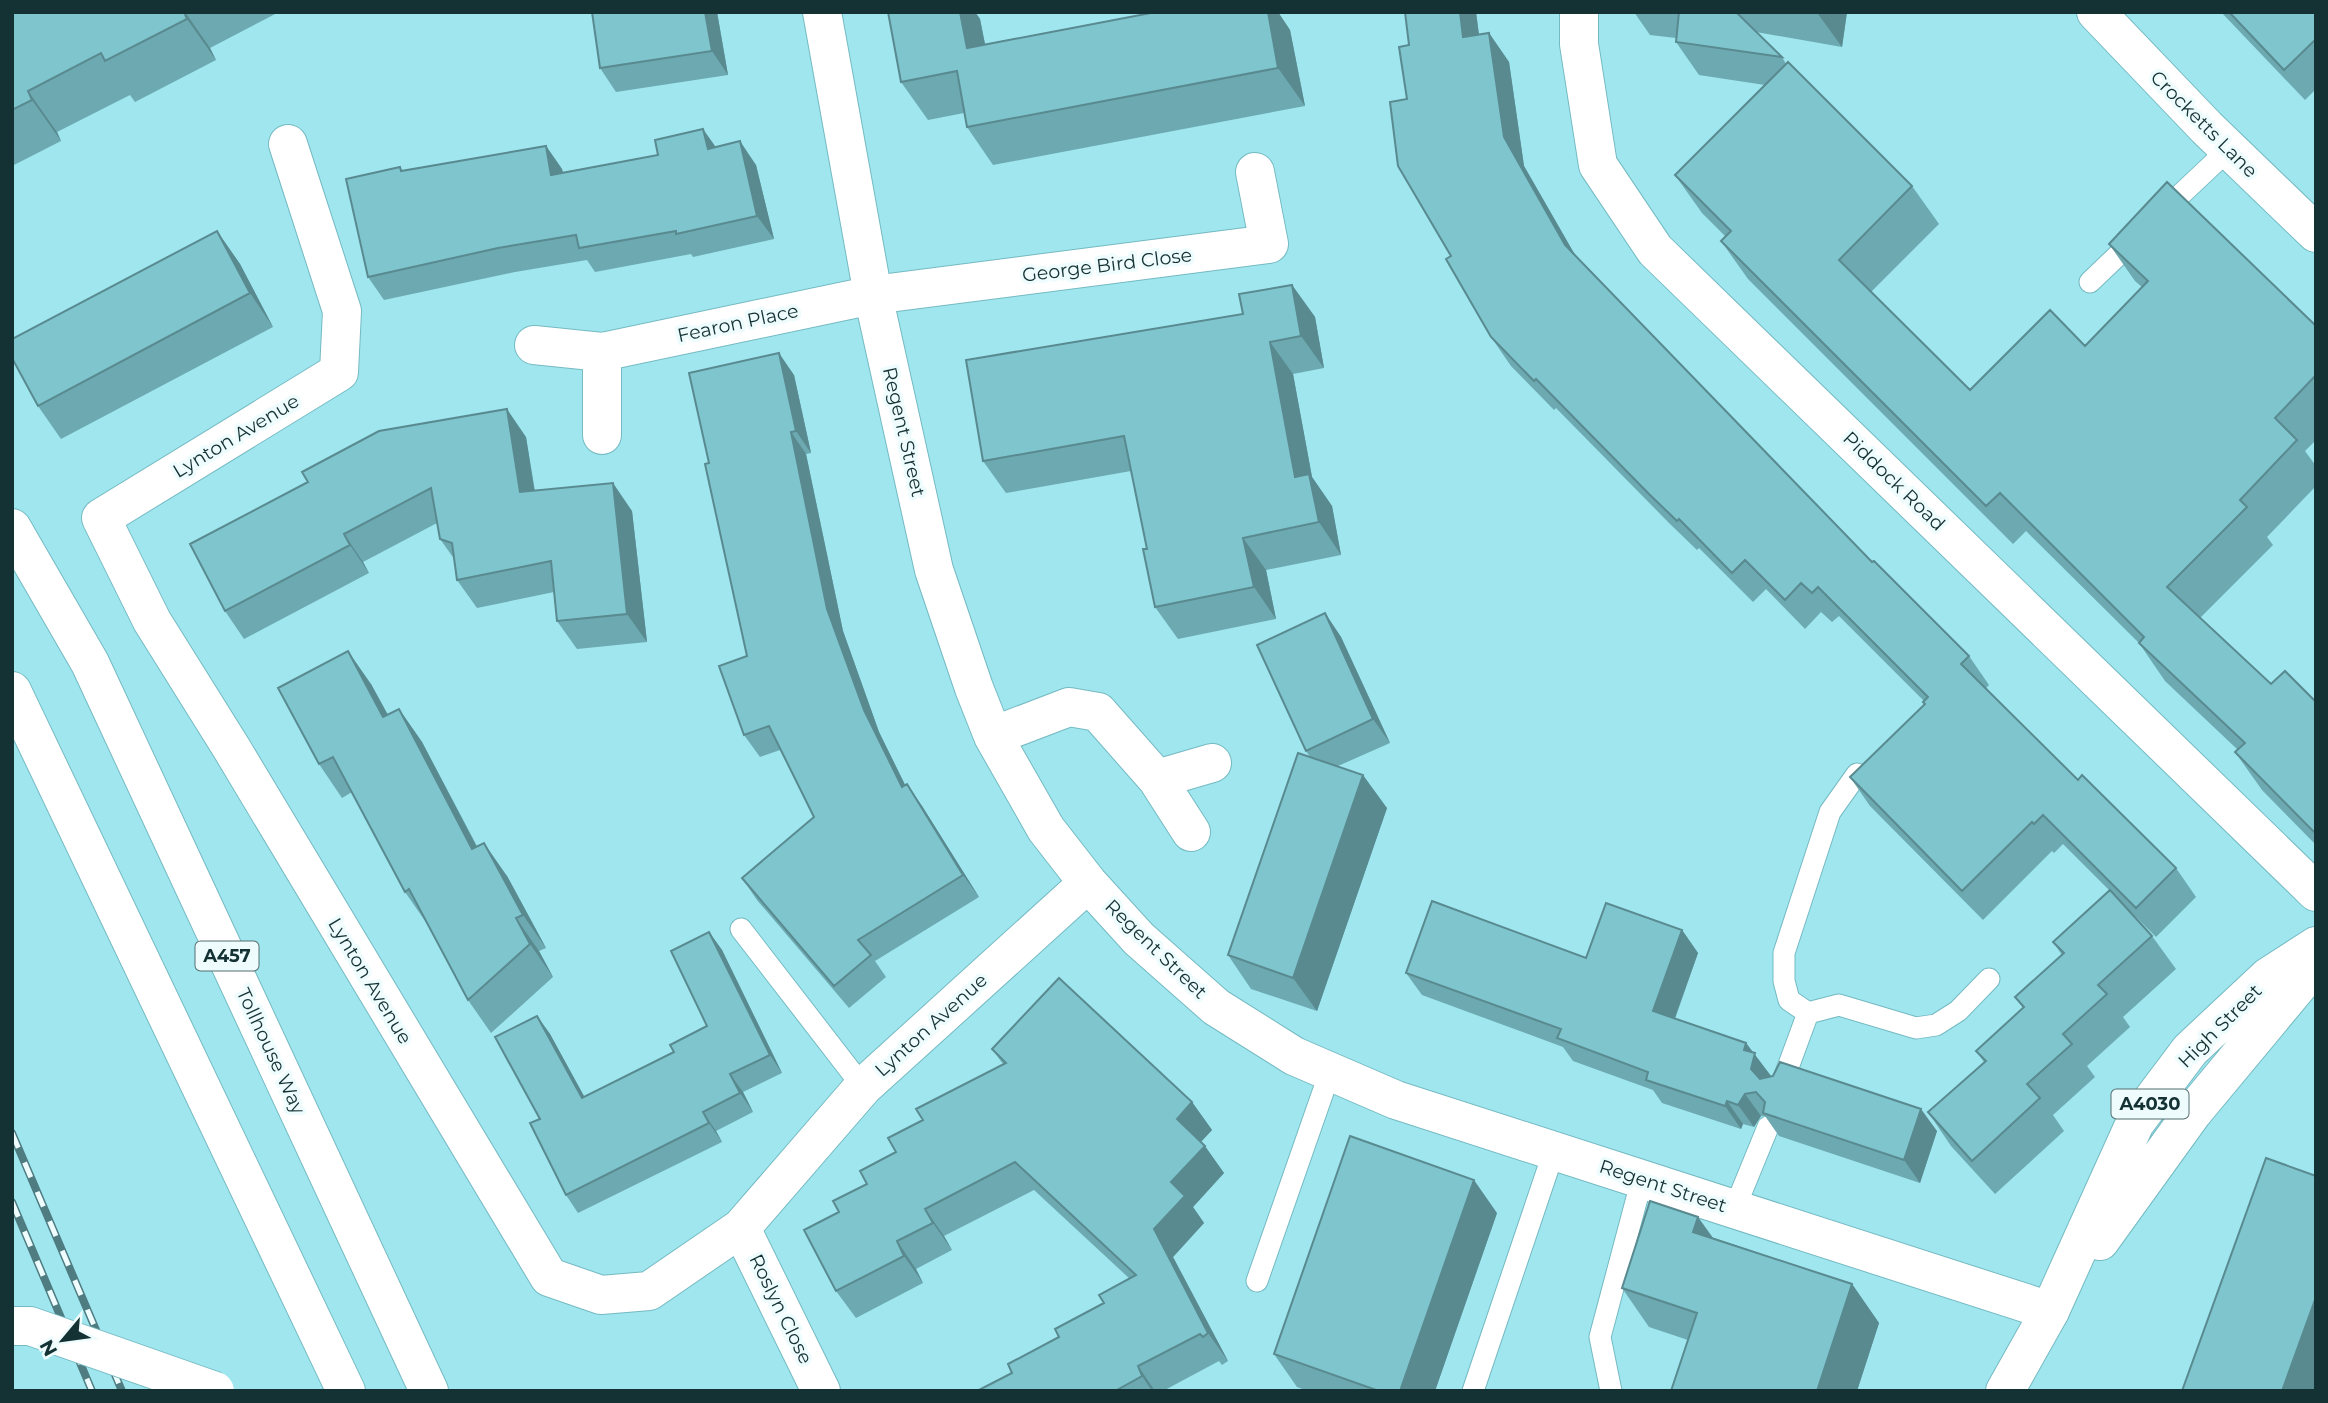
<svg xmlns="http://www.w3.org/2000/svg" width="2328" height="1403" font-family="Montserrat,sans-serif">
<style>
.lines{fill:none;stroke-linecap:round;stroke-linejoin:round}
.lane-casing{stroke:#75bac2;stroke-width:23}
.street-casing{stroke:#75bac2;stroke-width:40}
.secondary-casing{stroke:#75bac2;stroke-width:40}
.primary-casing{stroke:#75bac2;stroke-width:40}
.lane{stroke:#fff;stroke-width:21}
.street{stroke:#fff;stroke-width:38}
.secondary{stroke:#fff;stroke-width:38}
.primary{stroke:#fff;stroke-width:38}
.rail-casing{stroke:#4e7c81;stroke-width:8}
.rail{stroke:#eefcfd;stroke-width:5;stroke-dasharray:16;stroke-linecap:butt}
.street-bridge-casing{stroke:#75bac2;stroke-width:40;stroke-linecap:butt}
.street-bridge{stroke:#fff;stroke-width:38}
.wall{fill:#6da9b0}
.shaded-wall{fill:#598a90}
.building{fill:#7fc5cd;stroke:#598a90;stroke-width:2}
.labels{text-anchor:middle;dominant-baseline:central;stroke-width:7;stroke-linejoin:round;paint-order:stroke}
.shield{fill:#eefcfd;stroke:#556e70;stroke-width:2}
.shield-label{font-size:18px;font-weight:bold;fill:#143134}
.street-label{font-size:19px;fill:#143134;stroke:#eefcfd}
</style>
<rect width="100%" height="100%" fill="#9fe6ef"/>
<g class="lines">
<!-- lane casing -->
<g class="lane-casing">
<path id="lane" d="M2159,215L2229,149
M2090,282L2136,238
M741,929L863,1087
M1808,1013L1789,1000L1784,981V953L1830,812L1857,774
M1780,1089L1808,1013L1839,1005L1916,1028L1936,1025L1958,1011L1989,979
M1734,1210L1768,1127
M1257,1281L1330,1072
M1473,1391L1554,1151
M1611,1391L1600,1337L1642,1179"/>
</g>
<!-- street casing -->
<g class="street-casing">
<path id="street" d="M822,12L873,295L934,570L974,688L993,736L1046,829L1088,883L1139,939L1216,1007L1294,1056L1396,1100L2050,1311
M1579,12V44L1598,165L1655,250L2316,892
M288,144L342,311L339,372L101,518L152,621L232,749L549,1277L601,1295L649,1291L741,1228L863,1087L1088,883
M534,345L602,352L873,295L1269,244L1255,172
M602,435V352
M993,736L1069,707L1098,712L1157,779L1191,832
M1157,779L1212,763
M741,1228L821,1391"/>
</g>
<!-- secondary casing -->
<g class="secondary-casing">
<path id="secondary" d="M2096,12L2207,128L2316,233"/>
</g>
<!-- primary casing -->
<g class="primary-casing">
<path id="primary" d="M12,528L90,663L429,1391
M12,691L346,1391
M2100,1241L2193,1112L2316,964
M2005,1391L2050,1311L2135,1123L2190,1050L2268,977L2316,946"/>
</g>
<!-- lane -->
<use href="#lane" class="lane"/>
<!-- street -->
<use href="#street" class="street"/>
<!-- secondary -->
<use href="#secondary" class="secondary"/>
<!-- primary -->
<use href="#primary" class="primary"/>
<!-- rail casing -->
<g class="rail-casing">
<path id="rail" d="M12,1133L122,1391
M12,1202L92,1391"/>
</g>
<!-- rail -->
<use href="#rail" class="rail"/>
<!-- street-bridge casing -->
<g class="street-bridge-casing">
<path id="street-bridge" d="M12,1326H30L215,1391"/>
</g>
<!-- street-bridge -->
<use href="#street-bridge" class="street-bridge"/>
</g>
<!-- wall -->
<path class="wall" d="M12,12H279L210,48L216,60L135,102L130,95L57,132L61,141L12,166Z
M592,12H717L728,75L616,92L600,68Z
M888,12H975L980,19L985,44L1156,12H1278L1290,30L1305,106L993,165L967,127L964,113L928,120L901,82Z
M1405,12H1476L1479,35L1489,33L1509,62L1524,166L1575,255L1872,562L1969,656L1989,685L1986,688L2078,780L2176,868L2196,897L2156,937L2130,911L2152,936L2176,969L2123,1017L2130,1027L2087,1066L2095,1077L2053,1115L2064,1131L1995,1194L1951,1146L1928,1112L1984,1062L1976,1051L2023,1008L2015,997L2062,955L2053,942L2110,891L2063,844L2054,853L2052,851L1983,920L1870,806L1850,777L1925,704L1924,701L1839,616L1832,622L1821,612L1805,629L1766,589L1753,602L1699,548L1697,550L1669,523L1556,408L1554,410L1511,366L1491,337L1451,256L1407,99L1409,45Z
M1634,12H1847L1842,47L1756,32L1782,57L1786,64L1912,186L1939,224L1871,292L1970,390L2085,346L2142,287L2135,281L2109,244L2316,326V440L2305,451L2316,466V486L2267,537L2273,545L2200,618L2271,684L2316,702V845L2262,790L2235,752L2238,750L2165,681L2139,643L2026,531L2013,544L1748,279L1721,241L1726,237L1702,213L1675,175L1765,85L1699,75L1676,42V38L1650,35Z
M2221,12H2316V89L2305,100Z
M546,146L562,169L563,172L716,147L756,165L774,239L693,257L691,254L595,272L587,260L515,272L384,300L368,277L400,167L403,171Z
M217,231L240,264L273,327L61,439L38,406Z
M1292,285L1315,317L1324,368L1293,374L1312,477L1332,506L1341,555L1266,570L1276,619L1178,639L1155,607L1147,549L1131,471L1006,493L983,461L1243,314Z
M794,375L811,453L806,454L843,631L879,732L905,785L922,806L979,897L875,961L886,977L849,1008L757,900L742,878L814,817L780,750L760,757L744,735L747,656L709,463Z
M526,437L535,491L632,511L647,642L577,649L557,621L554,592L477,608L457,580L455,560L440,539L437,523L363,562L369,573L244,639L225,611L190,544Z
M1325,613L1341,637L1390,743L1338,766L1387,808L1317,1011L1251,989L1228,955L1310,757L1306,751Z
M371,684L388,715L399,709L422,742L477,846L507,876L546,948L539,951L553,977L491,1033L468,1000L428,925L405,892L352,792L342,798L319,764Z
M1682,930L1698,953L1675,1019L1746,1043L1771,1076L1937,1131L1920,1183L1779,1136L1765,1116H1761L1754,1127L1743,1124L1741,1129L1662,1103L1653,1090L1573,1061L1563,1047L1422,995L1406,973L1586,958Z
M709,932L722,950L782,1073L743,1092L753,1112L716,1131L722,1142L578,1213L566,1195L540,1119L537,1016L550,1034L584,1097L674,1052L707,1026Z
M992,1049L1192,1102L1212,1130L1201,1142L1224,1173L1193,1207L1204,1223L1173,1257L1228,1361L1222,1365L1219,1361L1163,1391H977L1012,1373L1104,1303L1130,1279L1034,1190L944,1236L952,1250L916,1269L923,1283L856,1318L836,1291L839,1212L867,1184L923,1120L1003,1064Z
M1497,1213L1435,1391H1308L1297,1387L1274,1354Z
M1714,1238L1852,1284L1879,1323L1857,1391H1671L1688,1340L1649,1327L1622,1288Z"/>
<!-- shaded-wall -->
<path class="shaded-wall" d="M184,12H185L210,48L216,60L187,19Z
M705,12H717L728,75L712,51Z
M960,12H975L980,19L993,85L967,48Z
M1268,12H1278L1290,30L1305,106L1278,68Z
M1460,12H1476L1483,66L1463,37Z
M1819,12H1847L1842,47L1818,14Z
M1489,33L1509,62L1524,166L1586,274L1565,245L1504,137Z
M28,91L57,132L61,141L32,100Z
M703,129L720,153L708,149Z
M740,141L756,165L774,239L757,216Z
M546,146L562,169L567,198L551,175Z
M217,231L240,264L273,327L250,293Z
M1292,285L1315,317L1324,368L1301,336Z
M1270,342L1293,374L1312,477L1332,506L1341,555L1319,522L1295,477Z
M779,353L794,375L811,453L796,431Z
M507,409L526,437L539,520L520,492Z
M791,432L806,454L843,631L879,732L917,809L902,787L864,710L827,609Z
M613,483L632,511L647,642L627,614Z
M344,534L363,562L369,573L350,545Z
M1243,538L1266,570L1276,619L1254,587Z
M1325,613L1341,637L1390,743L1373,719Z
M348,651L371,684L407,750L383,717Z
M399,709L422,742L495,882L472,849Z
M1363,775L1387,808L1317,1011L1293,978Z
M907,784L922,806L979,897L963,875Z
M484,843L507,876L546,948L523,915Z
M516,918L539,951L553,977L530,944Z
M1682,930L1698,953L1669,1034L1653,1011Z
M709,932L722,950L782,1073L770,1055Z
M537,1016L550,1034L595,1116L582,1098Z
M1746,1043L1771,1076L1767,1092L1751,1069L1744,1050Z
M730,1074L743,1092L753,1112L740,1093Z
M1745,1094L1761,1116L1754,1127L1738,1105Z
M1727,1101L1743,1124L1741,1129L1725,1106Z
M1192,1102L1212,1130L1196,1147L1177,1119Z
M1921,1109L1937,1131L1920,1183L1904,1160Z
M703,1112L716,1131L722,1142L709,1123Z
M1205,1146L1224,1173L1193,1207L1204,1223L1173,1257L1228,1361L1208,1333L1154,1229L1171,1182Z
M1474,1180L1497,1213L1435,1391H1400Z
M925,1209L944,1236L952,1250L933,1223Z
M1698,1217L1726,1256L1693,1232Z
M897,1241L916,1269L923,1283L904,1256Z
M1852,1284L1879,1323L1857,1391H1817Z
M2316,1297V1391H2282Z
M1138,1366L1155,1391H1152L1142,1376Z"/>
<!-- building -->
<path class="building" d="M12,12H184L187,19L105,61L101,53L28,91L32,100L12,110Z
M592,12H705L712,51L600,68Z
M888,12H960L967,48L1156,12H1268L1278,68L967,127L957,71L901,82Z
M1405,12H1460L1463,37L1489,33L1504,137L1565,245L1872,562L1874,561L1969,656L1961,664L2078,780L2082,775L2176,868L2136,908L2043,815L2034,824L2032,822L1962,891L1850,777L1925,704L1923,702L1928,697L1818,587L1812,593L1801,583L1785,600L1745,560L1732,573L1679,519L1677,521L1649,494L1536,379L1534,381L1491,337L1446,259L1451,256L1398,166L1390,102L1407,99L1399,47L1409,45Z
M1679,12H1736L1782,57L1676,42Z
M2229,12H2316V39L2284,70Z
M1788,62L1912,186L1839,260L1970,390L2050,310L2085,346L2148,281L2109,244L2167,182L2316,326V375L2275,418L2297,440L2240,500L2247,507L2167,587L2271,684L2285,671L2316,702V829L2314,832L2235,752L2245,743L2139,643L2144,637L2000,493L1986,506L1721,241L1731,231L1675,175Z
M703,129L708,149L740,141L757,216L676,234V231L579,248L576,235L498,248L368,277L346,179L400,167L401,171L546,146L551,175L658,155L655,140Z
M217,231L250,293L38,406L12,358V339Z
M1292,285L1301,336L1270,342L1295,477L1309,474L1319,522L1243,538L1254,587L1155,607L1143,549H1147L1124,436L983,461L966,360L1243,314L1239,294Z
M779,353L796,431L791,432L827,609L864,710L902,787L907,784L963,875L858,940L871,955L834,986L742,878L814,817L769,726L744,735L719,666L747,656L705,464L709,463L689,373Z
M507,409L520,492L613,483L627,614L557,621L551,561L457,580L452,543L440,539L431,488L344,534L350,545L225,611L190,544L308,482L302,472L379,431Z
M1325,613L1373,719L1306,751L1257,645Z
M348,651L383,717L399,709L472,849L484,843L523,915L516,918L530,944L468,1000L409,889L405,892L333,757L319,764L278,688Z
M1298,753L1363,775L1293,978L1228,955Z
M2110,890L2152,936L2098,985L2107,994L2063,1034L2072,1044L2027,1084L2040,1098L1972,1161L1928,1112L1986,1061L1976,1051L2024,1007L2015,997L2064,953L2053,942Z
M1432,901L1586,958L1606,903L1682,930L1653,1011L1746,1043L1744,1050L1755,1053L1751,1069L1760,1079L1773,1076L1780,1062L1921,1109L1904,1160L1763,1113L1765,1102L1756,1092L1745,1094L1738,1105L1727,1101L1725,1106L1646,1080L1648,1072L1557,1038L1561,1029L1406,973Z
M709,932L770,1055L730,1074L740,1093L703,1112L709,1123L566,1195L530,1123L540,1119L495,1037L537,1016L582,1098L674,1052L670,1045L707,1026L671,951Z
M1059,978L1192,1102L1177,1119L1205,1146L1171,1182L1185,1196L1154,1229L1208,1333L1203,1337L1200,1334L1138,1366L1142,1376L1115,1391H977L1012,1373L1008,1364L1059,1337L1055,1329L1104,1303L1099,1295L1136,1275L1015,1162L925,1209L933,1223L897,1241L904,1256L836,1291L804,1230L839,1212L833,1201L867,1184L860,1171L896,1152L888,1138L923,1120L916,1109L1006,1063L992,1049Z
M1350,1136L1474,1180L1400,1391H1379L1274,1354Z
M2266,1158L2316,1176V1297L2282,1391H2182Z
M1650,1201L1698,1217L1693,1232L1852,1284L1817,1391H1671L1697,1313L1622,1288Z"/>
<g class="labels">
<!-- shield labels -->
<g class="shield">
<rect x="195.5" y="941.5" width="63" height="29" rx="5"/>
<rect x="2111.5" y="1089.5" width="77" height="29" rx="5"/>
</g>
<g class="shield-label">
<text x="227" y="956">A457</text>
<text x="2150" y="1104">A4030</text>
</g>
<!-- street labels -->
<g class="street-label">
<text transform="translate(2204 124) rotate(45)">Crocketts Lane</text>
<text transform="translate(1107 265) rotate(-7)">George Bird Close</text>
<text transform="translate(738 323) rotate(-12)">Fearon Place</text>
<text transform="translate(904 432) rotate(77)">Regent Street</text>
<text transform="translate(236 436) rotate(-31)">Lynton Avenue</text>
<text transform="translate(1894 481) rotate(44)">Piddock Road</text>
<text transform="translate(1156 949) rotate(44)">Regent Street</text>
<text transform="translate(370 981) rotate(59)">Lynton Avenue</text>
<text transform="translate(931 1025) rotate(-42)">Lynton Avenue</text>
<text transform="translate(2220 1026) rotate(-45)">High Street</text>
<text transform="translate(271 1051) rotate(65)">Tollhouse Way</text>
<text transform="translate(1663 1186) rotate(18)">Regent Street</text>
<text transform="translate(781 1309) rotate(64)">Roslyn Close</text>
</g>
</g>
<!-- border -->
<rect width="2328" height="1403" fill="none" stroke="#143134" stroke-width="28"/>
<!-- north arrow -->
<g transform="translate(63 1340) rotate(241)" stroke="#eefcfd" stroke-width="5" paint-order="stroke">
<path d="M0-5L12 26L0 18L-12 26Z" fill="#143134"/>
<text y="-10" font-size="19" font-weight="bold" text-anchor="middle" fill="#143134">N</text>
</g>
</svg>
